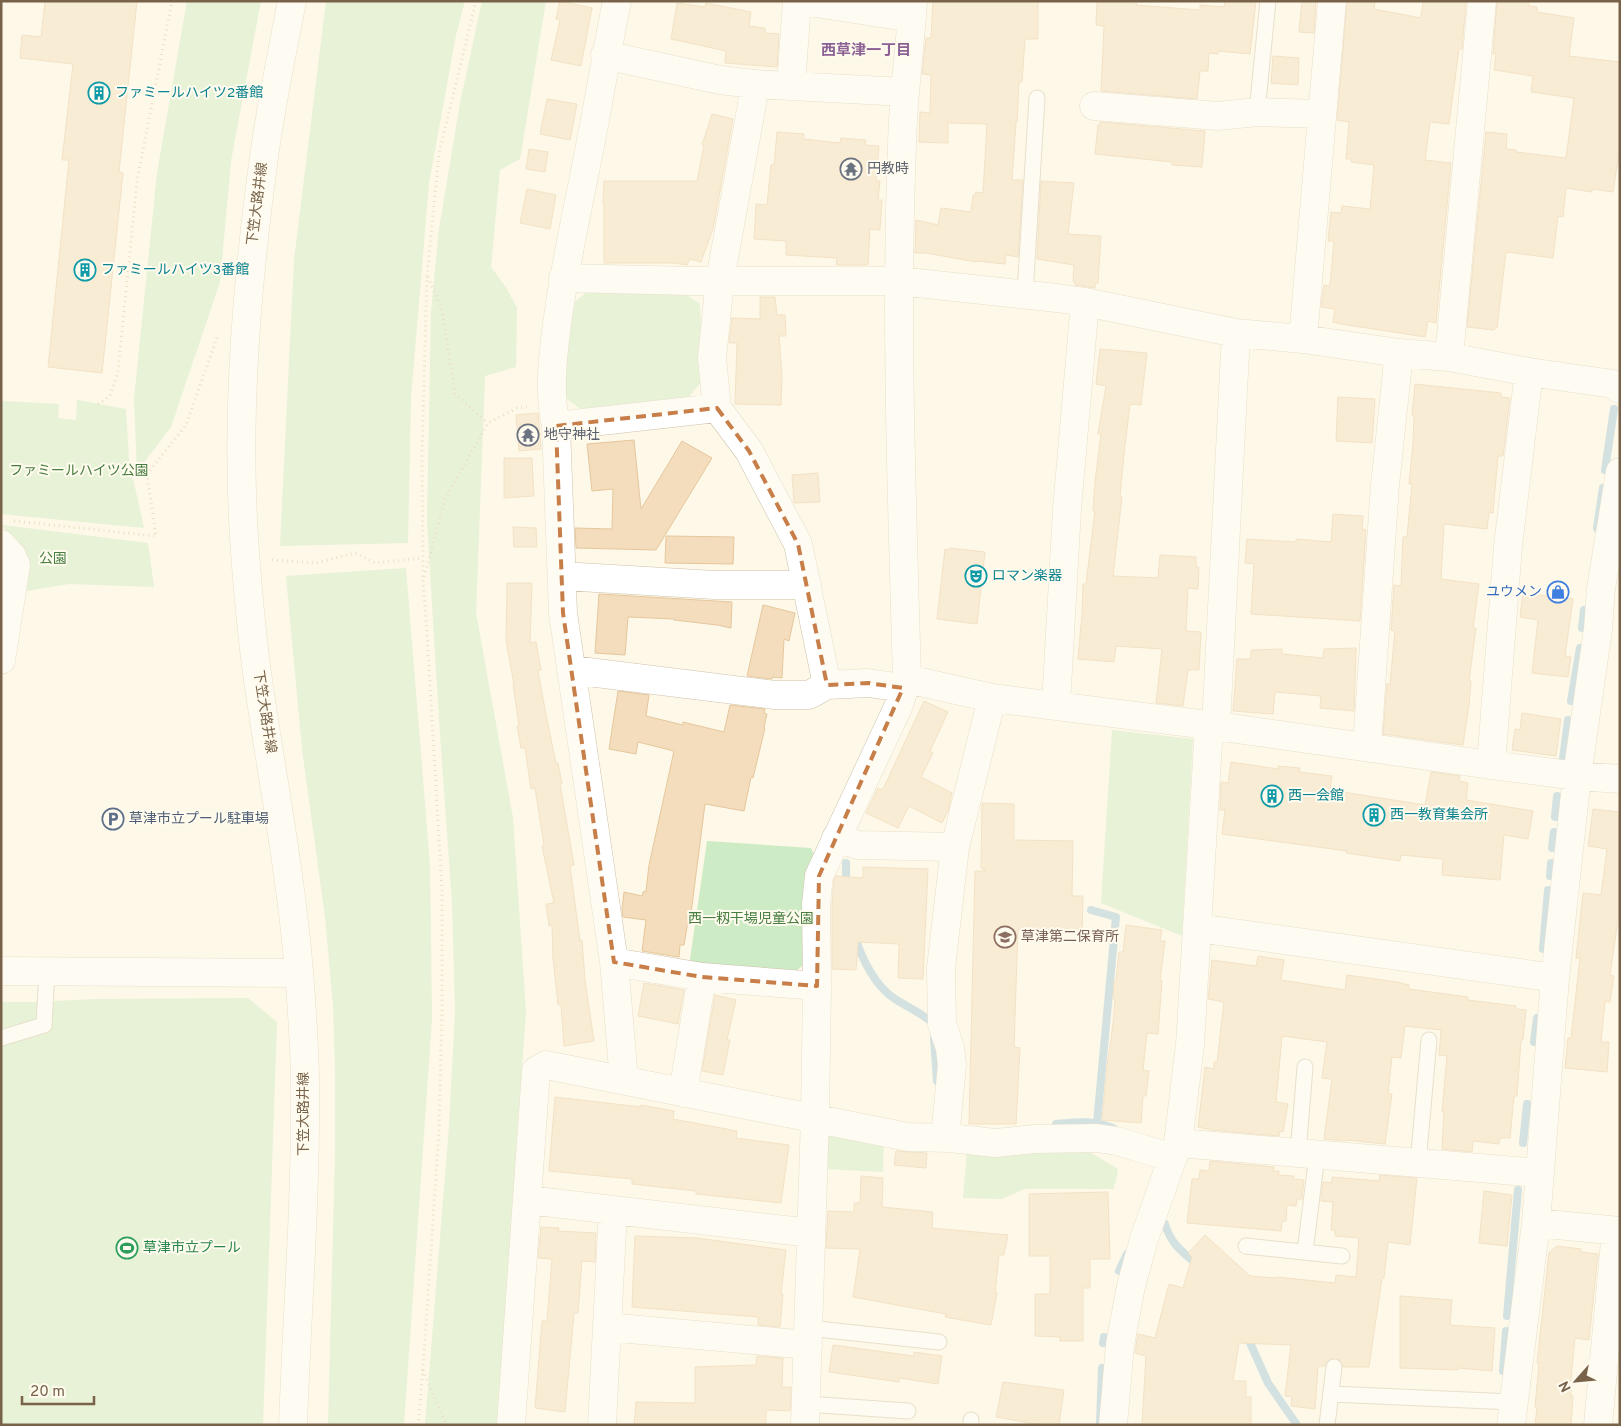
<svg xmlns="http://www.w3.org/2000/svg" width="1621" height="1426" font-family="Overpass,'Noto Sans JP',sans-serif">
<style>
.green{fill:#cdebc4}
.lines{fill:none;stroke-linecap:round;stroke-linejoin:round}
.stream{stroke:#a0c6da;stroke-width:8}
.building{fill:#f3ddbd;stroke:#e6c79d}
.lane-casing{stroke:#cfc2ac;stroke-width:17}
.street-casing{stroke:#cfc2ac;stroke-width:29}
.secondary-casing{stroke:#d2c3a9;stroke-width:29}
.path{stroke:#d8c0a0;stroke-width:3;stroke-dasharray:1 4;stroke-linecap:butt}
.lane{stroke:#fff;stroke-width:15}
.street{stroke:#fff;stroke-width:28}
.secondary{stroke:#fff;stroke-width:28}
.marked{fill:none;stroke:#c77e49;stroke-width:4;stroke-dasharray:10 6;stroke-linejoin:round}
.labels{text-anchor:middle;dominant-baseline:central;stroke-width:4;stroke-linejoin:round;paint-order:stroke}
.culture-label{font-size:14px;fill:#0d838f;stroke:#fffbee;text-anchor:start}
.worship-label{font-size:14px;fill:#5b616d;stroke:#fffbee;text-anchor:start}
.street-label{font-size:14px;fill:#78634a;stroke:#fffbee}
.park-label{font-size:14px;fill:#487e42;stroke:#fffbee}
.shop-label{font-size:14px;fill:#366cbe;stroke:#fffbee;text-anchor:end}
.service-label{font-size:14px;fill:#4e5e75;stroke:#fffbee;text-anchor:start}
.education-label{font-size:14px;fill:#785e54;stroke:#fffbee;text-anchor:start}
.leisure-label{font-size:14px;fill:#27864d;stroke:#fffbee;text-anchor:start}
.neighbourhood-label{font-size:15px;font-weight:bold;fill:#8c6294;stroke:#fffbee}
</style>
<rect width="100%" height="100%" fill="#fdf8e7"/>
<!-- green -->
<path class="green" d="M187,1H261L231,161L220,282L171,427L137,472L134,399L157,173Z
M326,1H465L456,35L429,183L411,397L408,543L280,546L294,260Z
M482,1H546L520,159L500,170L491,267L507,289L517,308L516,367L485,376L476,613L513,818L526,1012L506,1295L499,1425H425L449,1126L455,1012L452,902L439,720L427,521L431,311L439,229L460,103Z
M590,289L683,292L700,304L703,380L687,399L582,410L564,397L563,366L575,302Z
M77,400L126,409L129,460L144,528L1,514V401L59,404L58,418L76,420Z
M2,525L148,543L154,587L69,584L27,591L24,557Z
M406,568L430,866L432,1018L404,1425H328L335,1155V1068L333,1005L325,917L302,749L286,576Z
M1112,730L1193,739L1182,936L1101,903Z
M707,841L811,848L814,854L803,965L789,978L689,966Z
M248,998L277,1022L263,1425H1V1002H32L96,999Z
M835,1130L884,1136L883,1172L826,1169L828,1136Z
M967,1150L1088,1151L1118,1169L1116,1182L1114,1184V1189H1025L1001,1199L963,1198Z"/>
<g class="lines">
<!-- stream -->
<path class="stream" d="M1605,470L1614,409
M1597,528L1603,488
M1582,628L1584,610
M1571,701L1580,648
M1563,759L1568,720
M1555,817L1557,796
M1552,848L1554,832
M846,863V886
M1550,876L1551,863
M1091,910L1116,917L1097,1123
M855,937C862,959 875,986 895,999C908,1007 921,1013 933,1023V1026
M1543,949L1548,890
M934,1038L937,1081
M1534,1042L1537,1018
M1056,1124C1079,1122 1090,1120 1113,1128
M1523,1143L1527,1104
M1165,1224C1171,1245 1183,1252 1199,1266
M1119,1271L1127,1254
M1507,1316L1518,1190
M1247,1336L1268,1383L1297,1425
M1103,1343L1104,1337
M1503,1371L1506,1331
M1100,1423L1102,1368"/>
</g>
<!-- building -->
<path class="building" d="M45,1H137L119,172L123,173L102,373L48,367L69,160H62L73,64L20,58L22,35L41,37Z
M560,1L592,8L581,66L551,60L560,20L556,19Z
M933,1H1038V39H1025L1022,82H1019L1017,122H1016L1012,180H1023L1018,257L1006,255L1005,264L976,261V262L926,253H915L916,220L938,225L941,208L971,212L973,195H975L976,192L983,193L987,124L948,123V143L919,142L920,112L930,113L931,75L922,74L926,38H931Z
M1097,1H1137L1136,5L1200,10V5L1224,7L1225,1H1256L1250,54L1218,51V54L1209,53L1208,71H1200L1197,99L1101,91L1104,26L1096,25Z
M1302,1H1316L1314,33L1299,32Z
M1347,1H1375L1374,9L1421,18L1423,1H1466L1462,49H1459L1449,124L1430,122L1425,160L1451,163L1436,323L1428,321L1425,337L1341,324L1333,322L1335,309L1321,307L1324,285L1330,286L1334,241H1328L1331,212L1341,213L1342,206L1370,209L1374,165L1351,162L1352,159H1346L1349,122L1337,120Z
M1497,1H1529V6L1537,7V12L1574,18L1569,56L1620,62V146L1613,192L1592,189V192L1566,188L1563,217L1558,216L1553,258L1506,252L1497,328H1495L1494,330L1467,327L1486,132L1507,134L1506,149L1516,150V152L1566,158L1574,98L1531,92L1533,76L1494,70L1496,54H1493Z
M677,3L705,7L706,3L751,12L749,26L765,28V33L779,34L777,67L725,63L726,51L671,39Z
M1273,56L1299,58L1298,85L1271,83Z
M547,99L577,104L570,140L540,134Z
M712,114L733,119L713,229L701,262L690,259L687,265L674,263H604V205H603L604,181H697L704,146L702,145Z
M1100,122L1205,131L1202,167L1172,165V162L1095,154L1098,125L1100,126Z
M777,132L804,134V139L840,143L841,138L866,140L865,145L879,146L876,180L880,181L878,200H882L880,230L870,229L868,265H836L837,258L786,255V241L754,239L756,204L767,205L771,165H774Z
M529,149L548,152L545,172L526,169Z
M1041,181L1074,183L1068,234L1101,236L1098,283H1095V288L1075,285V282L1073,281L1074,265L1037,259Z
M527,189L556,195L550,229L520,223Z
M760,297H775L777,315H785L786,336H779L782,376L781,405L735,404L737,343H729L732,318L760,319Z
M1100,349L1147,353L1141,405L1130,404L1124,454L1120,497H1122L1113,576L1158,578L1160,555L1196,557V567H1199L1198,589L1188,588L1186,631L1201,632L1199,670H1188L1183,706L1156,703L1162,649L1116,646L1114,662L1078,659L1082,614L1083,584H1086L1095,511H1093L1095,482L1101,434H1098L1106,386L1096,384Z
M1415,384L1501,393V397L1510,398L1503,456H1498L1493,513L1489,512L1487,529L1444,524L1441,579L1479,584L1473,628H1476L1469,681H1471L1469,705L1463,745L1383,734L1387,684H1390L1395,631L1391,630L1394,585L1401,586L1403,537H1407L1412,484H1409L1413,444L1414,415H1412Z
M1338,397L1375,399L1372,443L1336,441Z
M538,413L541,449L519,451L516,415Z
M634,440L641,509L682,441L712,458L656,550L576,548L575,528L612,529L613,489L592,491L587,444Z
M504,458H532L534,496L504,498Z
M818,473L820,502L794,503L792,475Z
M1333,514L1363,516L1362,529L1366,530L1360,621L1251,614L1254,564L1245,563L1247,539L1296,542V539L1331,542Z
M513,527L536,528L537,547H514Z
M666,536L734,537L733,564L665,563Z
M950,548L985,552L977,624L937,619L945,549L949,550Z
M507,583H532L530,643L536,642L541,670L538,671L547,720L556,763H558L562,784H560L574,865L570,866L580,941L582,940L585,980L594,1041L564,1046L561,1005H558L553,957L552,925L549,926L546,904L554,903L542,846L544,845L535,788L531,789L525,748H521L517,726L519,725L513,684H514L506,641Z
M1523,593L1573,599L1565,656L1571,657L1568,677L1532,673L1538,620L1520,617Z
M599,594L732,602L731,628L717,625L674,620V619L628,617L625,655L595,653Z
M763,605L795,613L789,641L784,639L782,678L773,677L772,679L747,676Z
M1356,648L1354,711L1320,708L1321,696L1275,692L1273,714L1233,711L1237,659H1251V650L1282,649V654L1323,658L1324,649Z
M618,691L649,695L646,716L683,725V722L724,732L730,705L765,709L764,713L767,714L764,727L765,728L753,778L751,777L744,811L705,804L690,921H688L684,945H680L679,957L642,951L646,920L623,917L622,909L624,892L642,896L643,892L646,891L649,865L674,751L638,742L636,754L609,749Z
M924,701L948,712L930,751L933,753L921,777L952,793L948,811L942,823L909,806L898,828L866,813L878,788L881,790L884,787Z
M1522,713L1561,719L1556,756L1512,750L1515,729L1520,730Z
M1231,762L1278,769V766L1300,768L1299,772L1332,776L1330,790L1425,805L1431,772L1460,776L1459,781L1468,783L1466,800L1533,811L1528,839L1504,835L1500,880L1442,875L1443,859L1401,855L1400,861L1346,853L1347,851L1222,834L1225,810H1220L1221,782L1228,783Z
M982,803L1014,804V840L1073,841L1072,896H1083L1082,933H1060V930L1018,929L1014,1047L1020,1048L1016,1124H969L975,871H986L981,868Z
M1593,809L1620,812V926H1617L1610,975L1614,976L1610,1002L1605,1001L1601,1042H1609L1607,1072L1565,1068L1568,1038H1571L1580,958H1576L1583,893L1601,895L1607,849L1588,846Z
M863,867L928,869L923,979L898,978L899,944L858,942L856,970L832,969V905L834,880L836,876L863,878Z
M1126,925L1162,930L1160,941H1165L1160,981H1162L1158,1034L1147,1033L1143,1070L1149,1071L1146,1096H1143L1141,1123L1102,1120L1107,1066L1113,1024L1115,999H1113L1114,980H1116L1119,952H1123Z
M1258,956L1284,960L1281,980L1345,990L1347,975L1397,982L1409,985V989L1468,997V1000L1516,1006V1009L1526,1010L1523,1040H1521L1517,1096H1514L1510,1138H1500L1499,1144L1473,1141L1472,1152L1442,1149L1444,1112H1442L1447,1056L1439,1055L1441,1030L1405,1026L1401,1058L1392,1057L1388,1094H1392L1385,1144L1346,1140V1141L1324,1139L1332,1079L1322,1078L1327,1042L1282,1036L1276,1102L1288,1104L1283,1132L1280,1131L1279,1136L1211,1130L1198,1127L1205,1067L1214,1069V1062H1217L1224,1002L1208,999L1212,960L1256,966Z
M644,983L684,990L678,1024L638,1016Z
M715,995L736,1000L727,1040H730L723,1075L702,1071Z
M555,1097L641,1107V1105L674,1111L673,1119L737,1131L736,1138L789,1145L781,1203L696,1194V1191L632,1184V1179L549,1171Z
M896,1151L927,1153L926,1168L894,1165Z
M1210,1161L1274,1167L1273,1171H1279L1278,1175L1294,1176L1293,1179L1304,1180L1302,1199H1297L1296,1206L1287,1205L1286,1221H1282L1281,1231L1187,1223L1192,1179H1199L1200,1170L1209,1171Z
M1380,1175L1417,1178L1410,1245L1388,1242L1384,1278H1382L1369,1367H1343L1339,1359H1330L1325,1366H1318L1315,1409L1291,1406L1292,1397L1285,1396L1291,1345L1239,1343L1233,1381H1246V1397H1251V1425H1142L1146,1356L1135,1353L1138,1334L1155,1338L1169,1284L1183,1288L1192,1257L1188,1253L1205,1235L1250,1276L1277,1278V1277L1335,1283L1336,1275L1356,1277L1359,1238L1335,1236V1230H1331L1333,1202L1321,1201L1323,1182L1332,1183V1177L1379,1181Z
M861,1176L883,1178L882,1207L933,1212L932,1228L1008,1235L1004,1255H999L995,1293H997L991,1325L945,1317L946,1314L853,1297L860,1249L826,1248L828,1211L854,1212V1203H860Z
M1484,1191L1512,1195L1507,1246L1479,1243Z
M1108,1192L1110,1259H1090V1288H1083V1341H1060V1337L1035,1336V1294H1050V1256H1029V1194Z
M541,1227L559,1228L558,1231L596,1233L595,1262L582,1261L578,1313H574L565,1412L535,1408L542,1321H547L552,1259L538,1258Z
M635,1236L697,1238L786,1250L781,1294H783L780,1327L758,1325V1317L632,1307Z
M1557,1246L1581,1249V1252L1598,1254L1589,1340L1575,1338L1571,1379V1396H1573L1571,1425H1535L1537,1408L1535,1407L1539,1363H1537L1549,1253Z
M1400,1296L1452,1300L1450,1325L1495,1328L1492,1371L1458,1368V1370L1400,1368Z
M833,1345L914,1356V1352L942,1356L938,1384L899,1378V1382L829,1372Z
M757,1356L783,1358L782,1387H791L790,1411L766,1410V1425H634L636,1402L695,1403V1367L756,1365Z
M1003,1382L1064,1390L1059,1425H1041L996,1417Z"/>
<g class="lines">
<!-- lane casing -->
<g class="lane-casing">
<path id="lane" d="M1257,112L1268,1
M1025,294L1037,98
M1,1038L44,1025L47,971
M1298,1154L1305,1067
M1418,1163L1429,1040
M1246,1246L1342,1256
M1305,1252L1317,1155
M808,1328L939,1342
M1331,1394L1513,1402
M806,1404L908,1411
M971,1425V1420
M1327,1425L1334,1367"/>
</g>
<!-- street casing -->
<g class="street-casing">
<path id="street" d="M617,1C606,54 598,108 587,161C577,213 565,265 558,317C553,354 548,390 556,426L563,613L614,962L624,1080
M803,1L912,18
M605,55L720,80L754,84L905,92
M754,84L752,104L720,280L712,358L717,408L749,451L798,544L827,685
M791,86L797,1
M1094,106L1218,116L1257,112L1322,114
M563,278L691,281H899L1057,298L1085,302L1236,333L1303,339L1399,353L1449,357L1529,372L1613,384L1620,389
M1303,339L1332,1
M1449,357L1482,1
M556,426L717,408
M1,544L12,556L16,565L1,660
M562,576L715,585H807
M572,670L775,695H809L827,685L868,683L903,688
M907,679L992,698L1216,726L1491,765L1577,776L1620,779
M1056,705L1067,509L1085,302
M1216,726L1236,333
M1367,746L1385,485L1399,353
M1491,765L1508,546L1529,372
M836,838L858,845L955,847
M1197,928L1555,978
M614,962L702,977L817,986
M1,971L299,973
M683,1093L702,977
M945,1138L952,1065L950,1048L942,1024L941,968L955,847L992,698
M1178,1143L1540,1173
M528,1200L811,1233
M1536,1223L1620,1231
M607,1327L808,1345
M511,1425L536,1071L546,1065L908,1137L950,1138L995,1143L1035,1139L1097,1138L1117,1141L1173,1158
M602,1425L613,1210
M805,1425L815,1118L817,986L816,904L819,876L899,705L907,679C902,501 895,323 902,145C903,97 910,49 913,1
M1113,1425L1120,1345L1131,1286L1144,1239L1178,1143L1190,1045L1209,726
M1511,1425L1536,1223L1555,978L1577,776L1598,629L1601,589L1620,472
M1598,1425L1616,1231"/>
</g>
<!-- secondary casing -->
<g class="secondary-casing">
<path id="secondary" d="M292,1C282,53 271,105 264,157C247,282 236,411 244,537C247,583 251,628 257,673C271,773 291,872 299,972C302,1010 305,1049 305,1087C306,1200 297,1312 293,1425"/>
</g>
<!-- path -->
<path class="path" d="M428,277L442,310L455,394L488,423
M98,404L110,396L118,372L137,181L172,1
M14,521L156,536L147,474L186,425L218,335
M272,560L316,563L355,553L375,563L422,558
M424,577L445,499L488,423L517,408L527,407
M423,1370L446,1425
M418,1425L423,1369L439,1130L442,1010V890L427,633L423,582L422,451L427,276L439,153L476,1"/>
<!-- lane -->
<use href="#lane" class="lane"/>
<!-- street -->
<use href="#street" class="street"/>
<!-- secondary -->
<use href="#secondary" class="secondary"/>
</g>
<!-- marked area -->
<path d="M0 0H1621V1426H0ZM717,408L749,451L798,544L827,685L868,683L903,688L819,876L817,986L702,977L614,962L563,613L556,426Z" fill="#fdf8e7" fill-opacity=".55" fill-rule="evenodd"/>
<path class="marked" d="M717,408L749,451L798,544L827,685L868,683L903,688L819,876L817,986L702,977L614,962L563,613L556,426Z"/>
<!-- icons -->
<defs>
<g id="building-ring" transform="scale(1.125)"><circle r="9.5" fill="#fffbee" stroke="#0f9aa8" stroke-width="1.5"/><path d="M-4-6H4V6H1V3H-1V6H-4ZM-2.5-4.3h1.7v1.8h-1.7ZM.8-4.3h1.7v1.8H.8ZM-2.5-1h1.7V.8h-1.7ZM.8-1h1.7V.8H.8Z" fill="#0f9aa8"/></g>
<g id="temple-ring" transform="scale(1.125)"><circle r="9.5" fill="#fffbee" stroke="#6b7280" stroke-width="1.5"/><path d="M0-6L5-2H3V0L6.5 2.5H4V6H1.5V3h-3V6H-4V2.5H-6.5L-3 0V-2H-5Z" fill="#6b7280"/></g>
<g id="theatre-ring" transform="scale(1.125)"><circle r="9.5" fill="#fffbee" stroke="#0f9aa8" stroke-width="1.5"/><path d="M-5-5.5Q0-4 5-5.5V0Q5 5 0 6Q-5 5-5 0ZM-3.3-2.5H-1v1.5H-3.3ZM1-2.5H3.3v1.5H1ZM-2.8 1Q0 5.5 2.8 1Z" fill="#0f9aa8"/></g>
<g id="shop-ring" transform="scale(1.125)"><circle r="9.5" fill="#fffbee" stroke="#3f7fe0" stroke-width="1.5"/><path d="M-5-2.5h2.3a2.7 3.5 0 0 1 5.4 0H5L5.5 6h-11ZM-1.5-2.5h3a1.5 2.3 0 0 0-3 0Z" fill="#3f7fe0"/></g>
<g id="parking-ring" transform="scale(1.125)"><circle r="9.5" fill="#fffbee" stroke="#5c6f8a" stroke-width="1.5"/><path d="M-3.5-5.5H1a3.5 3.5 0 0 1 0 7H-1V5.5H-3.5ZM-1-3.4V-.6H.8a1.4 1.4 0 0 0 0-2.8Z" fill="#5c6f8a"/></g>
<g id="school-ring" transform="scale(1.125)"><circle r="9.5" fill="#fffbee" stroke="#8d6e63" stroke-width="1.5"/><path d="M0-5L7-2L0 1L-7-2ZM-4 1L0 2.5L4 1V4Q0 6-4 4Z" fill="#8d6e63"/></g>
<g id="stadium-ring" transform="scale(1.125)"><circle r="9.5" fill="#fffbee" stroke="#2e9e5b" stroke-width="1.5"/><path d="M0-5a6.5 5 0 1 0 0 10a6.5 5 0 1 0 0-10ZM-3.5-1.8h7v3.6h-7Z" fill="#2e9e5b"/></g>
</defs>
<g fill-rule="evenodd">
<use href="#building-ring" x="99" y="93"/>
<use href="#temple-ring" x="851" y="169"/>
<use href="#building-ring" x="85" y="270"/>
<use href="#temple-ring" x="528" y="435"/>
<use href="#theatre-ring" x="976" y="576"/>
<use href="#shop-ring" x="1558" y="592"/>
<use href="#building-ring" x="1272" y="796"/>
<use href="#building-ring" x="1374" y="815"/>
<use href="#parking-ring" x="113" y="819"/>
<use href="#school-ring" x="1005" y="937"/>
<use href="#stadium-ring" x="127" y="1248"/>
</g>
<g class="labels">
<!-- culture labels -->
<g class="culture-label">
<text x="115" y="93">ファミールハイツ2番館</text>
<text x="101" y="270">ファミールハイツ3番館</text>
<text x="992" y="576">ロマン楽器</text>
<text x="1288" y="796">西一会館</text>
<text x="1390" y="815">西一教育集会所</text>
</g>
<!-- worship labels -->
<g class="worship-label">
<text x="867" y="169">円教時</text>
<text x="544" y="435">地守神社</text>
</g>
<!-- street labels -->
<g class="street-label">
<text transform="translate(258 204) rotate(-83)">下笠大路井線</text>
<text transform="translate(264 712) rotate(81)">下笠大路井線</text>
<text transform="translate(304 1114) rotate(-90)">下笠大路井線</text>
</g>
<!-- park labels -->
<g class="park-label">
<text x="79" y="471">ファミールハイツ公園</text>
<text x="53" y="559">公園</text>
<text x="751" y="919">西一籾干場児童公園</text>
</g>
<!-- shop labels -->
<g class="shop-label">
<text x="1542" y="592">ユウメン</text>
</g>
<!-- service labels -->
<g class="service-label">
<text x="129" y="819">草津市立プール駐車場</text>
</g>
<!-- education labels -->
<g class="education-label">
<text x="1021" y="937">草津第二保育所</text>
</g>
<!-- leisure labels -->
<g class="leisure-label">
<text x="143" y="1248">草津市立プール</text>
</g>
<!-- neighbourhood labels -->
<g class="neighbourhood-label">
<text x="866" y="51">西草津一丁目</text>
</g>
</g>
<!-- border -->
<rect width="1621" height="1426" fill="none" stroke="#78634a" stroke-width="5"/>
<!-- north arrow -->
<g transform="translate(1576 1381) rotate(243)" stroke="#fffbee" stroke-width="4" paint-order="stroke">
<path d="M0-4L9 19L0 12L-9 19Z" fill="#78634a"/>
<text y="-8" font-size="14" font-weight="bold" text-anchor="middle" fill="#78634a">N</text>
</g>
<!-- scale -->
<path d="M22 1396v8h72v-8" fill="none" stroke="#78634a" stroke-width="2.5"/>
<text x="30" y="1396" font-size="15" fill="#78634a" stroke="#fffbee" stroke-width="4" paint-order="stroke">20 m</text>
</svg>
